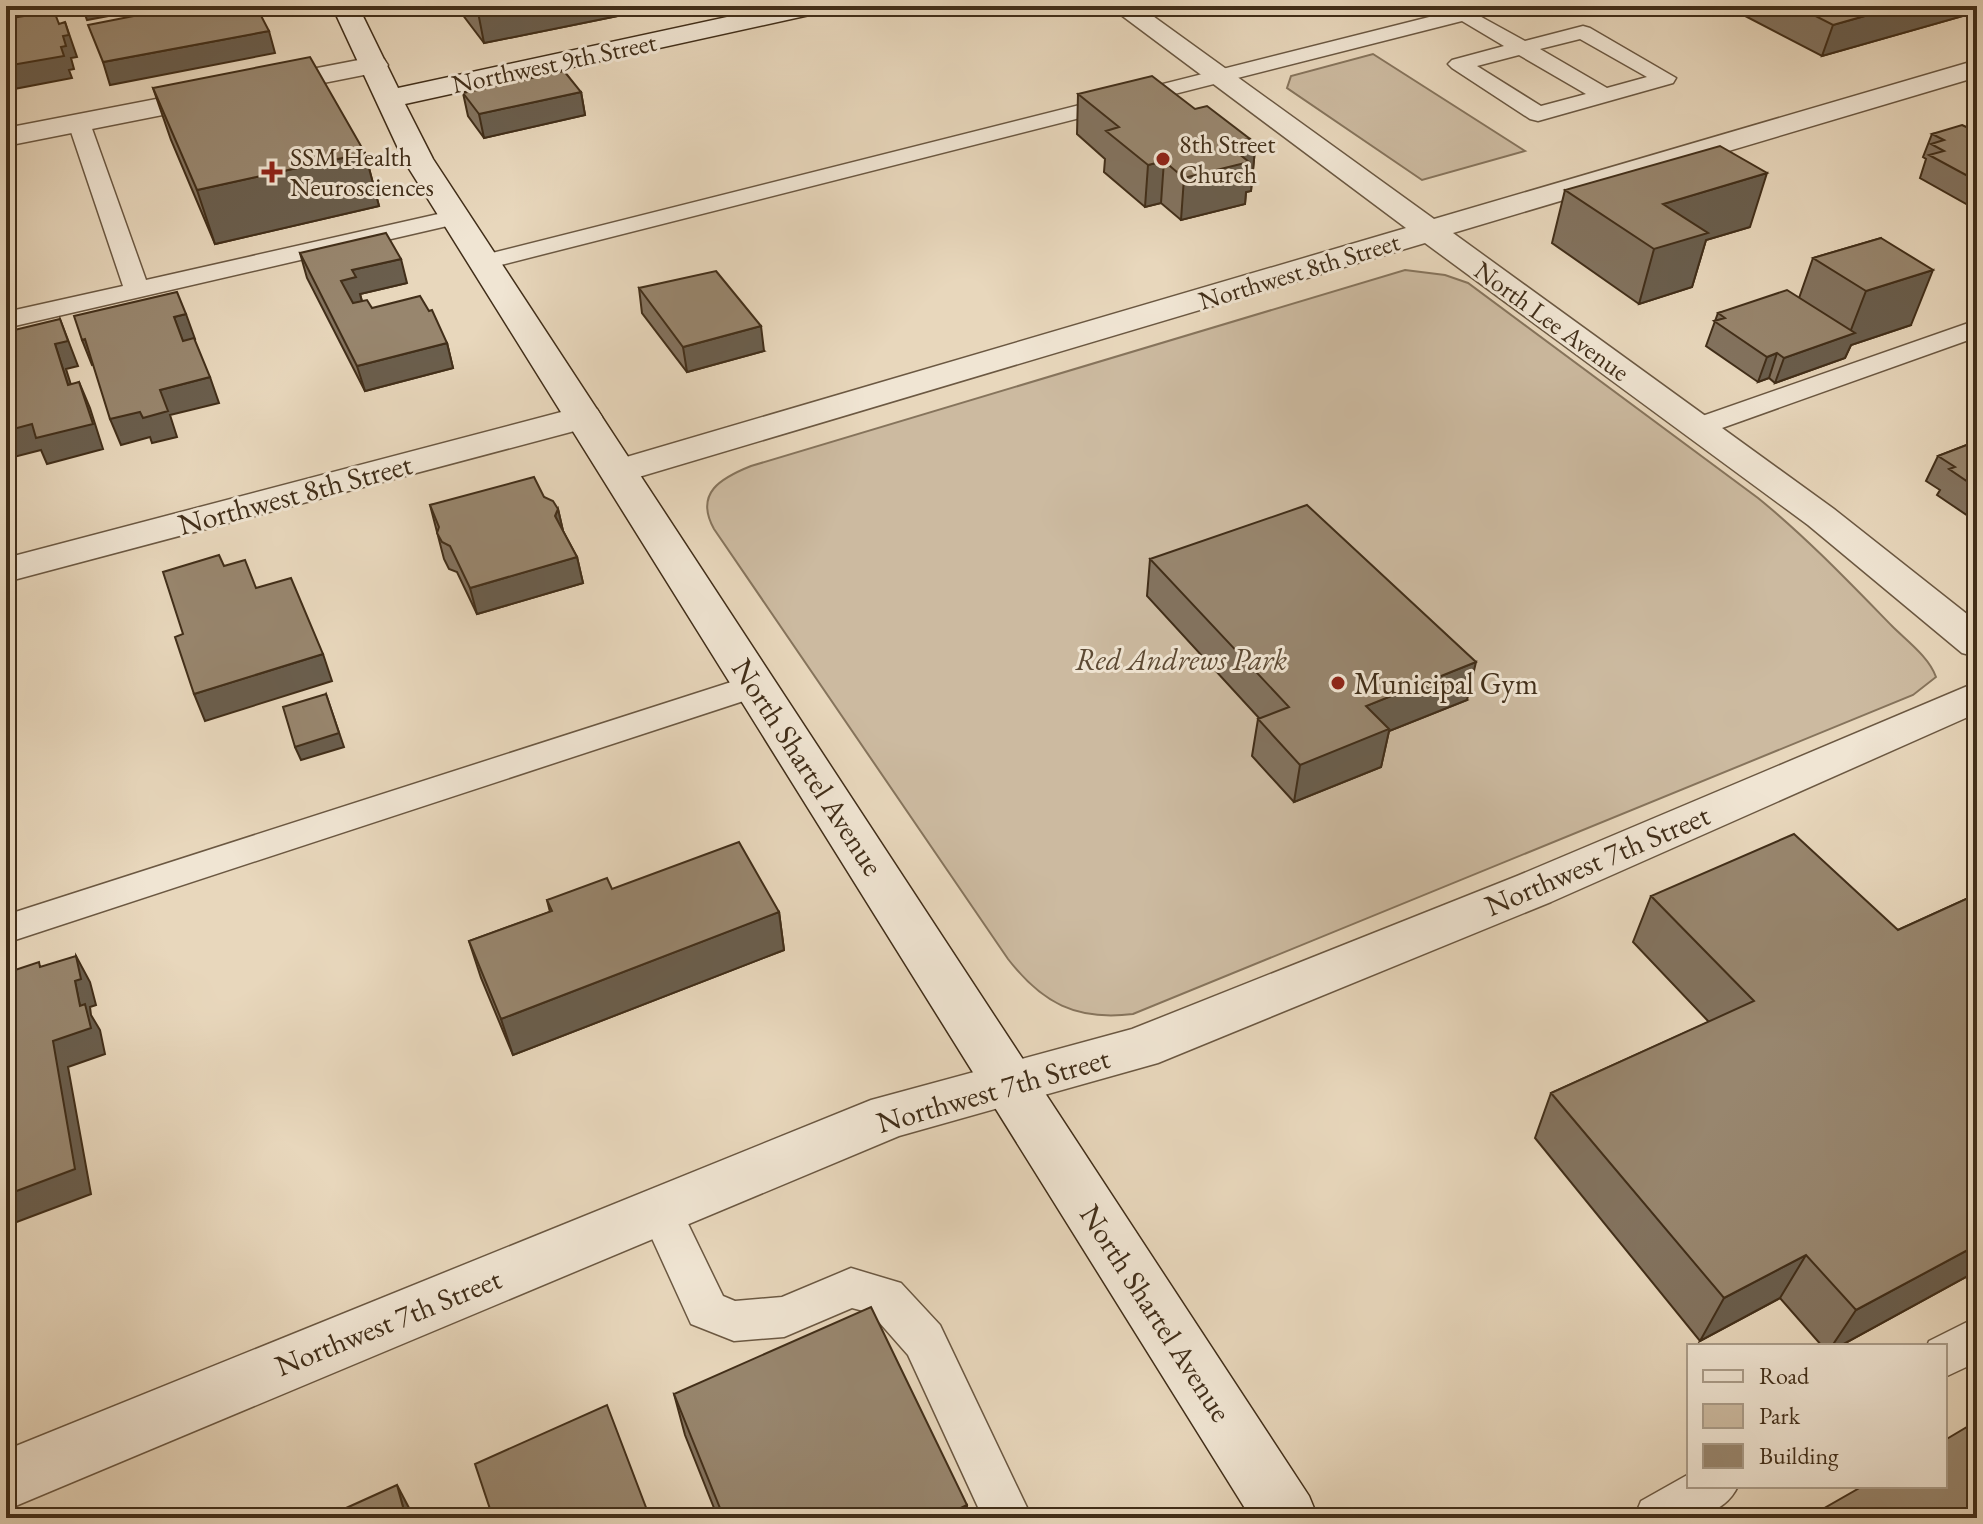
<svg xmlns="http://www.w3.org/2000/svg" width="1983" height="1524" font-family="'EB Garamond',serif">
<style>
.green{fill:#ccbaa0;stroke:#86745c;stroke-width:2}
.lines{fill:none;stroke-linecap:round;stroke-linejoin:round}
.lane-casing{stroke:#6b5842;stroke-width:3}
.street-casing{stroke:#6b5842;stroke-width:3}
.secondary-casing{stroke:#412e19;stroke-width:3}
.lane{fill:#f0e5d3;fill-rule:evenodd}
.street{fill:#f0e5d3;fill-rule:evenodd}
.secondary{fill:#f0e5d3;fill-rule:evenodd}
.wall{fill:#83735f;stroke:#412e19;stroke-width:2}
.shaded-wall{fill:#6a5e4d;stroke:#412e19;stroke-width:2}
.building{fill:#98866e;stroke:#412e19;stroke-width:2}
.poi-dot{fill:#8f2418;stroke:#f0e5d3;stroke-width:3}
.labels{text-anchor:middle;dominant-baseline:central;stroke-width:6;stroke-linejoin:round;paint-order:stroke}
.far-street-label{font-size:26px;fill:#412e19;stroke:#f0e5d3}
.far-poi-label{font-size:26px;fill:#412e19;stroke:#f0e5d3;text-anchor:start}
.street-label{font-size:30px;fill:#412e19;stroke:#f0e5d3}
.park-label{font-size:30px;font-style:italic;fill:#5d4a34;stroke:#f0e5d3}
.poi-label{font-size:30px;fill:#412e19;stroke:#f0e5d3;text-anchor:start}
</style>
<rect width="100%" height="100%" fill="#e8d7bc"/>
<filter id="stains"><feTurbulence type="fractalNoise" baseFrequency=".0025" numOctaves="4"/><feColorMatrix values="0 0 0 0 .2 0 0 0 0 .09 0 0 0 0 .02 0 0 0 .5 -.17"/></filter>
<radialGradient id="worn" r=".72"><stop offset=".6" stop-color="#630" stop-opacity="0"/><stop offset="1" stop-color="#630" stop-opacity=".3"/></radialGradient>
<!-- green -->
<path class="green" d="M1373,54L1525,151L1422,180L1287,88L1291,76Z
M1405,270L1445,275L1468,283L1758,498C1806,537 1849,582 1892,626C1907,641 1929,657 1936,677L1913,695L1133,1014C1076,1021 1042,1003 1008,959L714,529C694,493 721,478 751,466Z"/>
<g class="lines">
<!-- lane casing -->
<g class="lane-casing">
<path id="lane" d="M1465,8L1525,41L1583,26L1590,28L1676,78L1673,83L1538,121L1530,119L1452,68L1448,64L1452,60L1504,46L1462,21L485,269L476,267L473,262L476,257ZM1580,39L1647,77L1607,88L1540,49ZM1519,55L1586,94L1541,106L1477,66Z
M79,116L90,123L146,280L456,210L464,212L468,217L464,222L456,224L6,328V312L123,286L68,123Z
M1977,320V337L1708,433L1698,435L1688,433L1684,427L1688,421Z
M756,674L768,677L772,685L768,693L6,943V915Z
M660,1191L675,1197L723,1296L735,1301L782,1297L851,1268L901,1283L940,1325L1032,1518H983L908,1355L871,1313L852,1308L784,1337L734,1341L691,1324L639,1210L645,1197Z
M1977,1317V1362L1945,1377V1346H1927L1929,1341Z
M1689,1474V1486H1738C1720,1524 1673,1518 1634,1518L1641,1501Z"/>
</g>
<!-- street casing -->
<g class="street-casing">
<path id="street" d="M1109,6H1139L1434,219L1977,60V77L1453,233L1834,509L1977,622V657L1962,653L1808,525L1425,243L632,479L619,482L606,479L600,471L606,463L1406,228Z
M374,57L384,59L388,65L384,71L6,146V128Z
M584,406L597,409L602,417L597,425L6,582V558Z
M1977,682V713L1551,902L1158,1063L899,1136L6,1510V1450L871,1100L1132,1029L1517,876Z"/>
</g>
<!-- secondary casing -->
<g class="secondary-casing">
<path id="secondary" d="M332,6H358L398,88L778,6H827L823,12L814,14L405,104L433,159L1309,1496L1318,1518H1251L403,159Z"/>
</g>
<!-- lane -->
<use href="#lane" class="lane"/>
<!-- street -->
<use href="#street" class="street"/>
<!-- secondary -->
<use href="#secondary" class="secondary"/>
</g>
<!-- wall -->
<path class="wall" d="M456,6H667L484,43Z
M1726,6H1973L1970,14L1822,56Z
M153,88L365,153L379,206L215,244L171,140Z
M581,92L585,115L484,138L468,116L463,93Z
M1078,94L1250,139V145L1255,149L1251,191L1246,192L1245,204L1181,220L1161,203L1145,207L1104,172L1105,159L1077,134Z
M1977,116V210L1920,178L1926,159L1923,157L1932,134L1970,129L1975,117Z
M1565,190L1750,227L1706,240L1692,287L1639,304L1552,243Z
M1881,238L1911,325L1851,345L1845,358L1775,383L1769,378L1758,382L1706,346L1718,313L1799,298L1813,258Z
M300,253L407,283L360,294L362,301L372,308L447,343L453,368L365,391L307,278Z
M639,288L764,351L687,372L642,313Z
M1977,441V522L1937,495L1940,490L1926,481L1938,456Z
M544,497L558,509L563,531L577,557L583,583L477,614L457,572L449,569L444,559L430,505Z
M1150,559L1467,700L1389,731L1381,767L1294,802L1252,756L1258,719L1259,718L1147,596Z
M612,889L779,912L784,950L513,1055L481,978L469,941L550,912L547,900Z
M1977,894V1271L1840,1346H1822L1780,1298L1700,1341L1535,1138L1551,1093L1709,1022L1633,942L1651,896L1898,930Z
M674,1394L967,1518H718L685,1435Z"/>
<!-- shaded-wall -->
<path class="shaded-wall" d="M82,6H161L87,20Z
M506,6H667L484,43L478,12Z
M1900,6H1973L1970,14L1822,56L1833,25Z
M65,22L77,57L71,58L74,69L69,70L72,78L14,89L13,85L6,86V66L61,47Z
M269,31L275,53L110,85L103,62Z
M581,92L585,115L484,138L479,114Z
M1250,139L1249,150L1255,149L1251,191L1246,192L1245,204L1181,220L1184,178L1244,140Z
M365,153L379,206L215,244L197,190Z
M1164,161L1161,203L1145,207L1148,165Z
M1767,173L1750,227L1706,240L1692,287L1639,304L1654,249L1663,204Z
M6,204L11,223L6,224Z
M6,225L9,239L6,240Z
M401,259L407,283L360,294L362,302L348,305L341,281L352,270Z
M1933,270L1911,325L1851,345L1845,358L1775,383L1784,358L1849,335L1866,291Z
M186,314L195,339L183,342L174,317Z
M60,319L78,366L66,369L79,410L68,385L55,344Z
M761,326L764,351L687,372L683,347Z
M85,339L95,364L92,365L82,340Z
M447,343L453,368L365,391L357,366Z
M1777,353L1769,378L1758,382L1767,357Z
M210,377L219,403L170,415L177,437L152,443L150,437L121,445L110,419L160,390Z
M79,382L90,408L103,449L47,464L41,450L6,459V431Z
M558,509L564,535L555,516Z
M577,557L583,583L477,614L470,588Z
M323,654L332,681L205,721L194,694Z
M1476,662L1467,700L1389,731L1381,767L1294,802L1300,765L1366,706Z
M326,694L344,747L301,760L295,747Z
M779,912L784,950L513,1055L501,1019Z
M76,956L90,982L96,1005L90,1007L91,1015L100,1030L105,1054L68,1067L91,1194L6,1226V1195L53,1041L80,1006L75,981Z
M1977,1245V1271L1840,1346H1832L1856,1310Z
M1806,1255L1780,1298L1700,1341L1724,1298Z
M397,1485L409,1508L412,1518H406Z
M967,1505V1518H944V1516Z"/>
<!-- building -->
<path class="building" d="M197,6H256L269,31L103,62L88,25L154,12Z
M474,6H506L478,12Z
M1796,6H1900L1833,25Z
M54,11L59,24L65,22L69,35L63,36L66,46L61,47L64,56L6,66V19Z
M310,57L365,153L197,190L153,88Z
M564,71L581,92L479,114L463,93Z
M1152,76L1195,109L1207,106L1250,139L1244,140L1255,149L1238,153L1249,162L1184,178L1164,161L1148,165L1106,131L1119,127L1078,94Z
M1962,125L1977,132V181L1929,155L1944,151L1931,144L1944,140L1932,134Z
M1720,146L1767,173L1663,204L1708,233L1654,249L1565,190Z
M386,233L401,259L352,270L356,277L341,281L353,303L367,300L372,308L420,296L429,311L432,310L447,343L357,366L300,253Z
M1881,238L1933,270L1866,291L1813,258Z
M716,271L761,326L683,347L639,288Z
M1787,290L1855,333L1784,358L1777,353L1767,357L1714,321L1725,318L1718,313Z
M177,292L186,314L174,317L183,341L194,338L210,377L160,390L168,411L143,418L140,412L110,419L85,339L82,340L74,316Z
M60,319L68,341L55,344L68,385L79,382L93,424L36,438L32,424L6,431V332Z
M1977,441V488L1949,469L1955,467L1938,456Z
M534,477L544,497L553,501L558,509L555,516L577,557L470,588L450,546L442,542L437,533L439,527L430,505Z
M1307,505L1476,662L1366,706L1389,729L1300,765L1258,719L1289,707L1150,559Z
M219,555L224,566L245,560L256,588L291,578L323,654L194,694L175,637L183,634L163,572Z
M326,694L339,733L295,747L283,707Z
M1794,834L1898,930L1977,894V1245L1856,1310L1806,1255L1724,1298L1551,1093L1754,1001L1651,896Z
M739,842L779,912L501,1019L469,941L552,911L547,900L607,878L612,889Z
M76,956L81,979L75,981L80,1006L85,1004L91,1028L53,1041L75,1169L6,1195V973L39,962L40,967Z
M871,1307L967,1505L944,1516L945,1518H724L674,1394Z
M607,1405L650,1518H493L475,1464Z
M1977,1421V1518H1807L1863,1486H1945V1440Z
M397,1485L406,1518H324Z"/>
<!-- markers -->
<g class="poi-dot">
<circle cx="1163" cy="159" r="8"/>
<path d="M268 160h8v8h8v8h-8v8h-8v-8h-8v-8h8z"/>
<circle cx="1338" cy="683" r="8"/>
</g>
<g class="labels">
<!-- far-street labels -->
<g class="far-street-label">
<text transform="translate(554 63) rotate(-12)">Northwest 9th Street</text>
<text transform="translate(1299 271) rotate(-17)">Northwest 8th Street</text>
<text transform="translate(1552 321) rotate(36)">North Lee Avenue</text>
</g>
<!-- far-poi labels -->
<g class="far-poi-label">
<text x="1179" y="144">8th Street<tspan x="1179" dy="30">Church</tspan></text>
<text x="290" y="157">SSM Health<tspan x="290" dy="30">Neurosciences</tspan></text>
</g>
<!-- street labels -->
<g class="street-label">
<text transform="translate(295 494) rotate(-15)">Northwest 8th Street</text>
<text transform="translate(808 767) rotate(57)">North Shartel Avenue</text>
<text transform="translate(1597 860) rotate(-23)">Northwest 7th Street</text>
<text transform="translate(993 1090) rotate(-16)">Northwest 7th Street</text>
<text transform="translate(1156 1313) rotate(57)">North Shartel Avenue</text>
<text transform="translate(388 1322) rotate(-22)">Northwest 7th Street</text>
</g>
<!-- park labels -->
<g class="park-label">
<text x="1181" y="659">Red Andrews Park</text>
</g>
<!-- poi labels -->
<g class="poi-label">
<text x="1354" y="683">Municipal Gym</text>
</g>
</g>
<!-- margin -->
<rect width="1983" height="1524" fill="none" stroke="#e8d7bc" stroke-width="32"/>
<rect x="8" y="8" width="1967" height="1508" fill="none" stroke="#412e19" stroke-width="4"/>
<rect x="16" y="16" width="1951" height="1492" fill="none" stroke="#412e19" stroke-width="2"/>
<!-- legend -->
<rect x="1687" y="1344" width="260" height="144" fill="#f0e5d3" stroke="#aa9c89" stroke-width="2"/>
<rect x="1703" y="1370" width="40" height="12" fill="#f0e5d3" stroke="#aa9c89" stroke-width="2"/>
<text x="1759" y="1384" font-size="24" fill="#412e19">Road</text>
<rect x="1703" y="1404" width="40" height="24" fill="#ccbaa0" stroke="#aa9c89" stroke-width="2"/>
<text x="1759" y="1424" font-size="24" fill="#412e19">Park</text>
<rect x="1703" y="1444" width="40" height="24" fill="#98866e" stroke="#aa9c89" stroke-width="2"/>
<text x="1759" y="1464" font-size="24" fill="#412e19">Building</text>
<rect width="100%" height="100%" filter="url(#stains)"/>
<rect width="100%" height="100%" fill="url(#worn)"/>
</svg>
